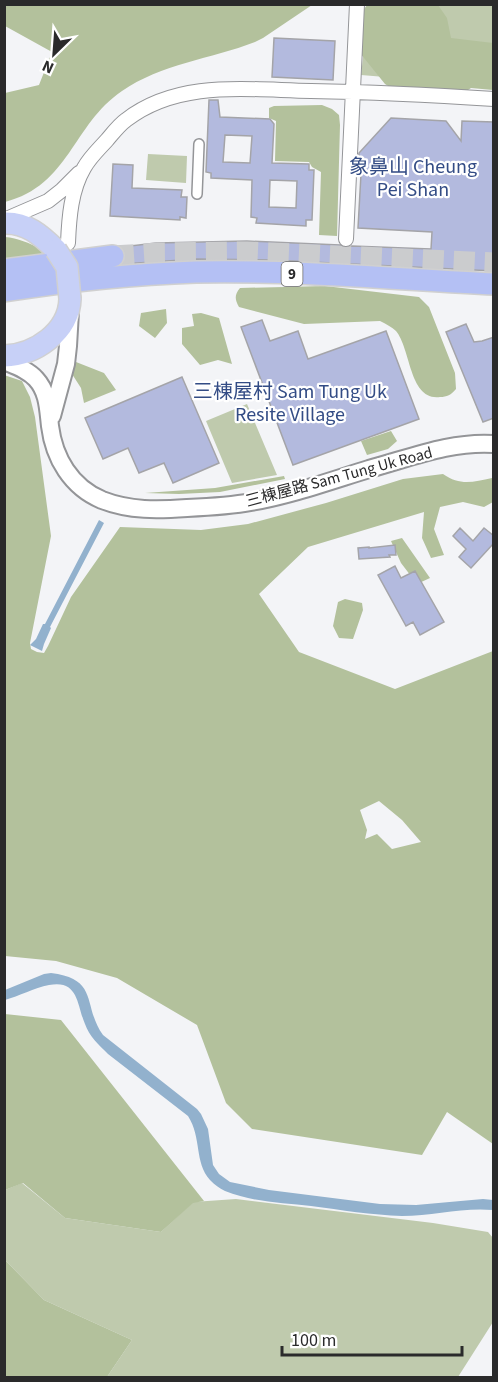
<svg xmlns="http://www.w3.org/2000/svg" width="498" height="1382" font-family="'Source Sans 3','Noto Sans TC',sans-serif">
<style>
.green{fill:#bfcaad}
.forest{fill:#b3c19c;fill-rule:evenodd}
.water{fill:#92b1cd}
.building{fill:#b3bade;stroke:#a4a4a8;stroke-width:1.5;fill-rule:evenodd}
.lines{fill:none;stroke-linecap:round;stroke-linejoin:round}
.trunk-tunnel{stroke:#cbccce;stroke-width:21;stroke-dasharray:21 10;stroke-linecap:butt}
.pedestrian-casing{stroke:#949598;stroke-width:12}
.minor-casing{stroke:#949598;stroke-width:16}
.tertiary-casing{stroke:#949598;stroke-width:20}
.primary-casing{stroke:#d0d0d0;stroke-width:24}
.trunk-casing{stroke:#d0d0d0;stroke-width:24}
.pedestrian{stroke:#fff;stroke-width:9}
.minor{stroke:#fff;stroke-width:14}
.tertiary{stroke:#fff;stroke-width:16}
.primary{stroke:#c7d0f7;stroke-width:21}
.trunk{stroke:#b4c0f4;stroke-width:21}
.primary-bridge-casing{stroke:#d0d0d0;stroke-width:24;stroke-linecap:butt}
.primary-bridge{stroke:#c7d0f7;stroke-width:21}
.labels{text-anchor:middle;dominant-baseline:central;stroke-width:4.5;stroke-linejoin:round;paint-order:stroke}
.shield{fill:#fff;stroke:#6a6a6b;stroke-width:1.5}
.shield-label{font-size:15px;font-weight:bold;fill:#2a2a2b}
.street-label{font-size:16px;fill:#2a2a2b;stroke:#fff}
.quarter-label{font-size:20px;fill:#334c85;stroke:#fff}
</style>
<rect width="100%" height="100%" fill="#f3f4f7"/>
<!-- green -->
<path class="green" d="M369,5H493V86L361,75Z
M148,154L187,156L186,183L146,180Z
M247,404L277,475L232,483L206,421Z
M22,1183L65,1218L161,1232L193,1202L236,1199L433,1223L488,1232L493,1238V1322L458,1377H107L132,1340L44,1300L5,1260V1190Z"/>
<!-- forest -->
<path class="forest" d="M5,4H312V5L263,38L255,42C211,59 161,64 122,91C72,125 70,185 5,202V93L39,85L52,52L5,26Z
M367,5H438L447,18L451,38L493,43V90L471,88L450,102L410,100L385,84L360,53L362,12Z
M322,105L332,109L339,115L340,125L337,236L319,235L321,172L312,167L309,162L275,161L276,121L269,118V108L274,106Z
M5,237C18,238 29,243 41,249L43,257L5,263Z
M325,286L419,297L429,307L455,373L456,389C451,395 447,397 440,397C409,401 411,349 396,331C392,327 386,324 380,321L304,324L239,307C235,300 234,295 240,288Z
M166,309L167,323L155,338L139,326L141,313Z
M201,313L219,318L232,364L218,360L200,365L182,344V328L194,326L192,314Z
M76,362L104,373L116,390L84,403L81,388L72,374Z
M4,375L22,381L30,397L35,417L51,536L30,643L31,649L37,652L44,653L48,646L71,597L120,527L201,530L248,524L326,503L403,479L443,474C460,486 473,482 492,478L493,476V502L484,507L463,502L440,507L434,529L444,555L431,558L422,538L424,512L308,547L259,594L299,652L395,689L493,651V1144L447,1112L422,1155L252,1129L226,1103L197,1025L117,978L56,961L5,956ZM379,801L402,820L421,842L392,849L377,834L365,839L367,830L360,810Z
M391,431L397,441L388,449L367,455L361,441Z
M284,476L285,479L220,492L179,494L145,493L215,488Z
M402,538L430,578L417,584L401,563L391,541Z
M345,599L362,603L363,610L353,639L339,638L333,626L338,602Z
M5,1014L61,1020L204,1201L193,1203L161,1232L65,1218L23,1183L5,1190Z
M5,1260L44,1300L132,1340L107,1377H5Z"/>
<!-- water -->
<path class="water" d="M99,520L104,523L50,627L51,628L44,644L42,651L30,645L36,639L43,624H45Z
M51,973C100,979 82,1006 103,1035L197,1109L201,1114L208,1129L213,1165L219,1174L230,1182L269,1190L380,1204L416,1205L483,1199L493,1200V1210C463,1207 433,1216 402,1216C372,1215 341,1210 311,1206C283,1203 252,1202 225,1191C219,1188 215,1185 210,1180C194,1162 202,1138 188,1116L108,1054C99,1045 89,1036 85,1024C77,1006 79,979 49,985C34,988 19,996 5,1000V990L44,974Z"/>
<!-- building -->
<path class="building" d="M274,38L335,41L333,80L272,77Z
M209,100H218L220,117L270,119L274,124L272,163L309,164V170H314L312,220H306V226L256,223L257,218L251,217L252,180L211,178V173L206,172ZM225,135L252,136L250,163L223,162ZM270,180L297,181L296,208L269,207Z
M391,118L446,121L461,141L462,121L494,122V271L271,260L196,259L123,264L126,255L123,249L121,247L156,243L247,241L340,245L345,248L352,246L431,249L432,232L358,228L361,174L358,169L359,153Z
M113,164L133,165L132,188L182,190L181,197H187L186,218L180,217V220L110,216Z
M262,320L270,341L298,331L308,359L386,331L419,419L293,465L241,327Z
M466,324L474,342L482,341L494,337V418L483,422L446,332Z
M182,377L219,463L173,483L164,463L139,473L128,448L103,459L85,418Z
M460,528L473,541L484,528L494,536V543L471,568L459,557L466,549L453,536Z
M395,545L396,555H389L390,557L359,559L358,548L369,547V548Z
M395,566L401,578L415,571L444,622L420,635L413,622L406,626L378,575Z"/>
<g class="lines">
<!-- trunk-tunnel -->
<path class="trunk-tunnel" d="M113,256L158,253L247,252L494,263"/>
<!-- pedestrian casing -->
<g class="pedestrian-casing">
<path id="pedestrian" d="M197,194L199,144"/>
</g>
<!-- minor casing -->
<g class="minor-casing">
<path id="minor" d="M4,220L48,201L62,190L79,173
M346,239L357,4
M68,243C69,218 71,190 84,168C90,157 99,149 107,140C113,133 119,125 126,120C179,79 249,90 311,91C372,92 433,95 494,99"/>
</g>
<!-- tertiary casing -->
<g class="tertiary-casing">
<path id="tertiary" d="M4,361C16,366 28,370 36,379C48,392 48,409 50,426C54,458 71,487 102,500C130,511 158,510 187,508C209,507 230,506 251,502C291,495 330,481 369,469C410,458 451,441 494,444
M52,416L66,364L68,346L70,312"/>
</g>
<!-- primary casing -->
<g class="primary-casing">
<path id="primary" d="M4,223C26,222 41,235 56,250
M4,356C35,355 69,332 70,299"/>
</g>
<!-- trunk casing -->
<g class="trunk-casing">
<path id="trunk" d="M4,270L113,256
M4,291C68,281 132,274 196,272C295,270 395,279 494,284"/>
</g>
<!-- pedestrian -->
<use href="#pedestrian" class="pedestrian"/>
<!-- minor -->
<use href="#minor" class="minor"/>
<!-- tertiary -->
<use href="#tertiary" class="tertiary"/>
<!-- primary -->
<use href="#primary" class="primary"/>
<!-- trunk -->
<use href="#trunk" class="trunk"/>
<!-- primary-bridge casing -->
<g class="primary-bridge-casing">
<path id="primary-bridge" d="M56,250L67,267L70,299"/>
</g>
<!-- primary-bridge -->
<use href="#primary-bridge" class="primary-bridge"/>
</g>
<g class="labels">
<!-- shield labels -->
<rect class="shield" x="281.5" y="262" width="21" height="24" rx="4.5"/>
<g class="shield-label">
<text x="292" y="274">9</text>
</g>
<!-- street labels -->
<g class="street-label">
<text transform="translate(339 477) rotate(-15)">三棟屋路 Sam Tung Uk Road</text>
</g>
<!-- quarter labels -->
<g class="quarter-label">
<text x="413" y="167">象鼻山 Cheung<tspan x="413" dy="23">Pei Shan</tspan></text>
<text x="290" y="392">三棟屋村 Sam Tung Uk<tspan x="290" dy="23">Resite Village</tspan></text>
</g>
</g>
<!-- border -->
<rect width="498" height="1382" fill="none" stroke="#2a2a2b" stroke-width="12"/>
<!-- north arrow -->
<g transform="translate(54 54) rotate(205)" stroke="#ffffff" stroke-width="4.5" paint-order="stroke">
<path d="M0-4.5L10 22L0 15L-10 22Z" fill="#2a2a2b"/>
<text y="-9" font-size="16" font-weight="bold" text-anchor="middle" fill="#2a2a2b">N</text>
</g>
<!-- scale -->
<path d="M282 1346v9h180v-9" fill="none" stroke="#2a2a2b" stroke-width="3"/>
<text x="291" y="1346" font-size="18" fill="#2a2a2b" stroke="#ffffff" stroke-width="4.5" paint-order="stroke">100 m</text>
</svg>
